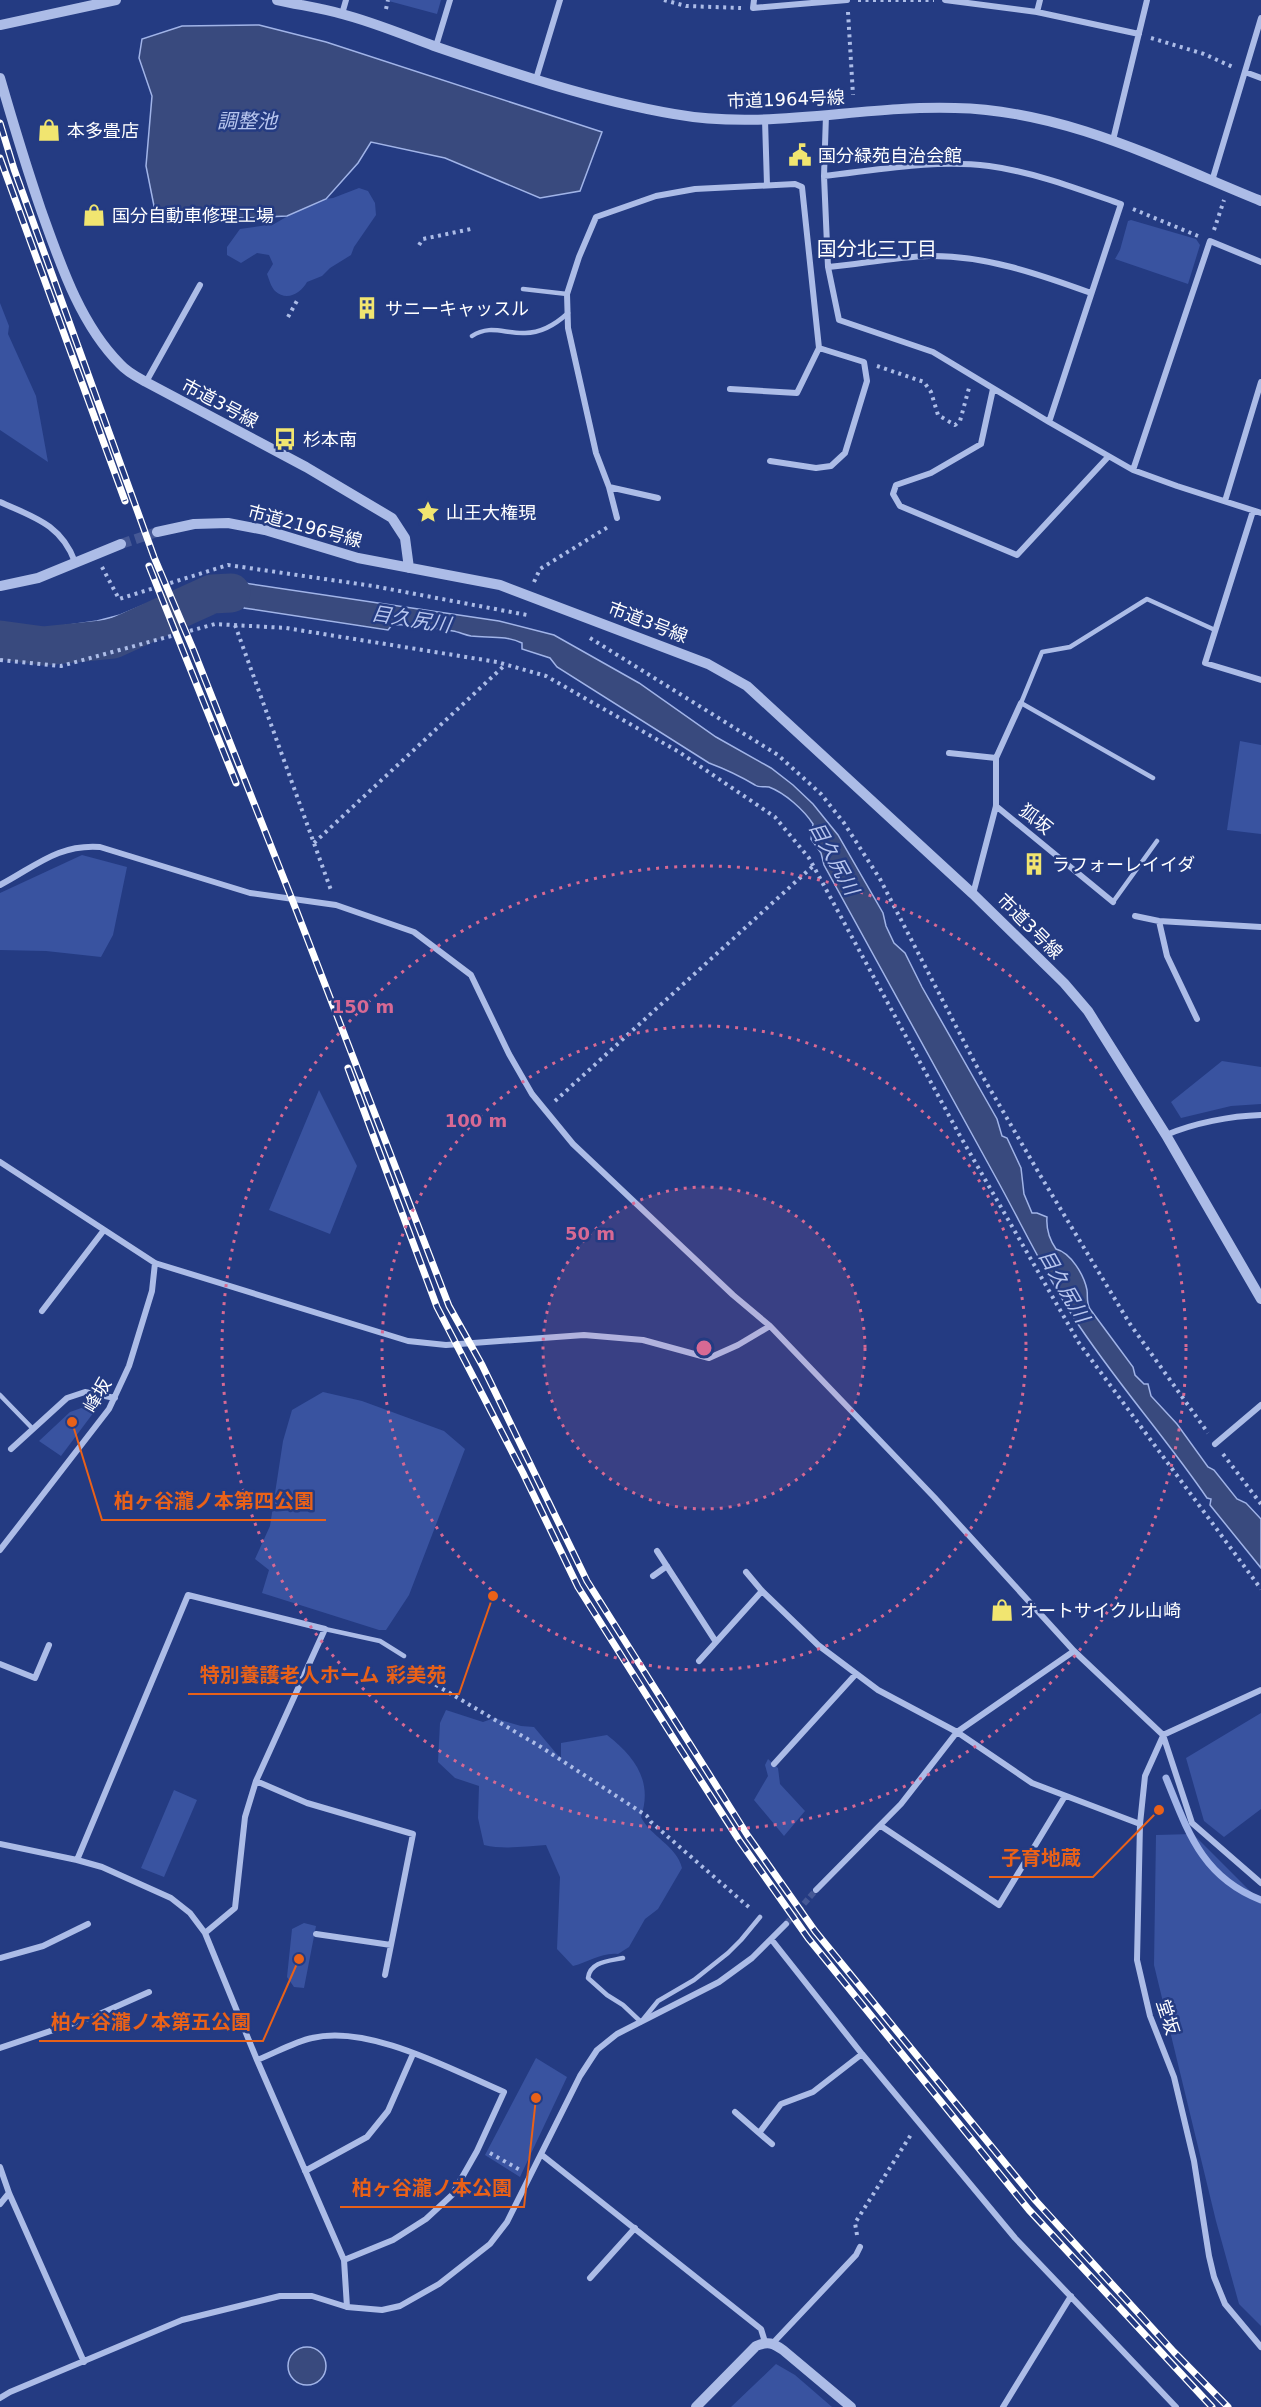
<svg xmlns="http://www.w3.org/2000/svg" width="1261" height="2407" font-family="'DejaVu Sans','Noto Sans JP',sans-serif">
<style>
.green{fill:#3953a0}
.water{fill:#394a7e;stroke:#a1b4e8;stroke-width:1.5}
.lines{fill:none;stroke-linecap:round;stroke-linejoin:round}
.stream{stroke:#a1b4e8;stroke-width:7}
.river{stroke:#394a7e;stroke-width:39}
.minor-tunnel{stroke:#455895;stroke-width:6;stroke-dasharray:6 3;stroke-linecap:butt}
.tertiary-tunnel{stroke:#455895;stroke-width:10;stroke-dasharray:10 5;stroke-linecap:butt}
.path{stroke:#acbce7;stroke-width:4;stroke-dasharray:3 4.5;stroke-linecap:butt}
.service{stroke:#acbce7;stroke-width:4.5}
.minor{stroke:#acbce7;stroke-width:6}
.tertiary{stroke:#acbce7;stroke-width:10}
.rail-casing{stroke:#fff;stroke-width:7}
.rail{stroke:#243b82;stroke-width:4.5;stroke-dasharray:14;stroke-linecap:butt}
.ring{fill:none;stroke:#d76994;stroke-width:3;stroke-dasharray:3 6}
.labels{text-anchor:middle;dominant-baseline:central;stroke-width:5;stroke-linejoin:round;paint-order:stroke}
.street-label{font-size:18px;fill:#fff;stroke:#243b82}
.poi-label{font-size:18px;fill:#fff;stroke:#243b82;text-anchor:start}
.water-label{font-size:20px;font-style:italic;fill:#b8c6ef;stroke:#243b82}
.neighbourhood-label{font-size:20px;fill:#fff;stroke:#243b82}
.centre{fill:#d76994;stroke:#243b82;stroke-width:3}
.ring-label{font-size:18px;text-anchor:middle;font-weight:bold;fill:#d76994;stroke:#243b82;stroke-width:5;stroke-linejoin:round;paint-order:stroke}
.leader{fill:none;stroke:#e96118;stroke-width:2}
.callout-dot{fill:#e96118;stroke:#243b82;stroke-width:2}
.callout-label{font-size:20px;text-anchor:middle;font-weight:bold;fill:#e96118;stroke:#243b82;stroke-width:5;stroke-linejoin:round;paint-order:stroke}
</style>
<rect width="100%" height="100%" fill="#243b82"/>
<!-- green -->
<path class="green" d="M385,0H441L437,14Z
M359,188L368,191L375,203L376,215L354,247L351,255L330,268L322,276L307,282C301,293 287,302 275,291C271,287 269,279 267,274L273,264L269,255L257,253L241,263L227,255V247L240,229L274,224L316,200L333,198Z
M1131,220L1196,239L1200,245L1188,284L1115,259L1120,250L1128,221Z
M0,303L9,326L8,334L36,396L48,462L0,430Z
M1240,741L1261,745V834L1227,830Z
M82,855L127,867L113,935L101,957L46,951L0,950V893Z
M1222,1061L1261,1067V1104L1231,1106L1181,1118L1171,1102Z
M319,1090L357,1166L330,1234L269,1210Z
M323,1392L362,1401L444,1431L465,1449L409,1595L386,1630H379L262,1593L269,1570L255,1559L270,1526L283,1441L292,1410Z
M87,1406L94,1412L61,1456L39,1441L70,1412Z
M446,1710L483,1722L494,1718L521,1726L534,1727L561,1759V1743L607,1735C635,1757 653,1781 641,1817C650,1836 677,1846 682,1868L658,1909L645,1919L629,1947L618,1954C602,1952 589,1962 573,1966L557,1949L560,1877L546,1845C525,1846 505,1850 484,1845L478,1818L479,1786L455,1778L438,1762L440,1723Z
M1261,1713V1809L1224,1837L1204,1821L1186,1758Z
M768,1759L778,1768L780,1784L805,1811L784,1836L754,1800L768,1776L765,1765Z
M174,1790L197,1800L164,1877L141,1868Z
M1193,1834L1261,1902V2326L1239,2304L1216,2221L1154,1965L1156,1835Z
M304,1923L316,1926L304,1988L294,1987L287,1977L292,1929Z
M536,2058L567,2077L520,2177L485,2155Z
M776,2364L795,2375L832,2407H731Z"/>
<!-- water -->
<path class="water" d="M259,25L326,42L602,132L580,191L540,198L445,158L371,142L358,163L326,199L287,216L244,218L156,216L146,166L152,96L139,58L142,39L182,26Z
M217,581H231L499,621L554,635L639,683L716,737L771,768L793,785L813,804L838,835L883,913L886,926L894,943L905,953L922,987L997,1119L1002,1136L1007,1138L1021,1168L1024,1194L1032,1213H1037L1047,1217C1046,1229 1049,1239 1056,1249C1071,1253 1084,1275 1087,1290C1088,1297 1086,1302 1090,1309L1133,1367L1135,1375L1144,1384H1148L1151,1396L1177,1424L1208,1467L1214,1470L1237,1499L1246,1503L1261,1519V1568L1210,1505L1211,1499L1207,1498C1164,1435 1113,1379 1072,1315C1043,1270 1021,1223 995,1176C938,1073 881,969 824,865L821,853L811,839L813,824C804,810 785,793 769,787C765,786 759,788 755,785C740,776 725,769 709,763L557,667L550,658L522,649V643C506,635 488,638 471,636C465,635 459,632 453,631C435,628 410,623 392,625L388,630L244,608L243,602C215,591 208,611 186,619L176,595Z
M144,605L157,633C120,645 78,659 37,656C25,655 12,651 0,649V632L7,634L97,621L120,615Z
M288 2366a19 19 0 1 1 38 0a19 19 0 1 1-38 0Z"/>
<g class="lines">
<!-- stream -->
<path class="stream" d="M1166,1778C1188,1832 1202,1877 1261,1900"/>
<!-- river -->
<path class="river" d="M0,640L44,646L113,639L212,594L231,593"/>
<!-- minor-tunnel -->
<path class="minor-tunnel" d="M786,1924L816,1890"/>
<!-- tertiary-tunnel -->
<path class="tertiary-tunnel" d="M121,544L157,532"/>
<!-- path -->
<path class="path" d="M664,0L686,6L741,8
M858,0H934
M386,9L388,0
M848,12L853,95
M1151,38L1204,54L1235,68
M1133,209L1198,236
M1214,230L1224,200
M419,245L423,239L471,229
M288,317L298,299
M877,366L924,382L931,392L938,415L955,425L960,421L969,388
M102,567L119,599L228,565L373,586L527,615
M534,582L540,569L608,527
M235,625L332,893
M590,638L778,755L821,794L844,823L880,879L976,1065L1040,1175L1130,1324L1208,1433
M0,660L61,666L215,624L286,628L497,662L546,676L679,752L775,817L809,858L959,1134L1079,1343L1261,1589
M314,843L506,664
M555,1101L813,866
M1223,1454L1261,1504
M431,1679L436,1685L541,1747L647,1816L651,1822L751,1909
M490,2153L520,2170
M857,2235L855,2223L912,2133"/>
<!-- service -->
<path class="service" d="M523,289L567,294
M472,336C490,324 505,334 525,333C542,333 556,324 568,313
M1153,778L1021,703L1042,652L1070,647L1147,599L1215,630
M1113,902L1157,841
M0,1395L33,1429
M325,1629L380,1641L404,1656
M623,1958C610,1961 590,1961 588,1978L607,1995L623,2005L641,2022L658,2001L694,1980L728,1953L741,1940L760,1917"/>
<!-- minor -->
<path class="minor" d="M754,0L753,8L847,0
M945,0L1037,12L1139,34
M1037,12L1040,0
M342,14L346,0
M436,46L450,0
M1245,72L1261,78
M536,79L560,0
M826,115L824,176L828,267L839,320L933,352L1049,422L1133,470L1177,486L1261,513
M765,120L767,185
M1113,140L1147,0
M824,176C878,170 934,159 989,166C1034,172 1078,189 1121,204L1049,422
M1212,181L1261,18
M828,267C861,264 895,257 929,256C984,255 1039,274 1091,293
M146,382L200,285
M993,389L981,444L931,473L896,485L893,494L900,506L1017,555L1108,457
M770,461L816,468L831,466L845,453L867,381L864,362L819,348
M1133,470L1210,241L1261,262
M609,487L658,498
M1225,501L1261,382
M0,502C33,517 61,524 75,562
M1253,511L1205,663L1261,680
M617,518L609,487L596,453L568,328L567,294L579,257L596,217L656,196L695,189L795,184L802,187L819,348L797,393L730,389
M949,753L996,758
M996,806L1113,902
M0,885C36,866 58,844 100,847L250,893L336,905L414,932L471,975L509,1054L532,1094L573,1144L733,1295L770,1326L934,1497L1074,1651L1163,1735L1192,1823L1261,1883
M973,894L996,806V758L1021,703
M1135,916L1159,921L1261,927
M1159,921L1167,956L1197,1019
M1166,1135C1194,1123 1230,1116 1261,1115
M0,1162L155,1263L408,1341L446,1345L584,1335L643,1340L709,1358L738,1345L770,1326
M42,1311L104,1230
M1215,1444L1261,1405
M11,1449L67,1398L85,1392L115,1398
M0,1550L109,1409L129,1366L152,1291L155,1263
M657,1551L716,1642
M746,1572L762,1591L818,1645L878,1690L957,1732L1032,1783L1140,1824
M653,1576L667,1566
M699,1661L762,1591
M0,1664L35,1678L49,1645
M1163,1735L1261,1690
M1163,1736L1145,1776L1140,1824L1137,1960L1150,2016L1174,2077L1194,2161L1209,2256L1214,2277L1225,2304L1261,2347
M774,1764L855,1675
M256,1781L307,1803L413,1834L391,1945L316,1934
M881,1826L999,1905L1065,1796
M0,1844L77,1860L102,1867L171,1898L190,1913L205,1933L257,2060L344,2260L347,2307
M77,1860L188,1595L325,1629L256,1781L245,1817L235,1908L205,1933
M816,1890L901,1804L957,1732L1074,1651
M771,1939L862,2054L1015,2238L1176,2407
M0,1958L43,1946L88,1924
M385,1975L391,1945
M0,2048L95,2016L149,1992
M257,2060C275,2053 294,2042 312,2038C369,2024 452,2070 504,2092L477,2151L452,2195L426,2219L393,2240L344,2260
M735,2112L759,2133
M772,2144L759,2133L781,2104L813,2092L862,2054
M542,2155L761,2329L765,2342
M0,2167L9,2193L84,2362
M305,2171L367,2137L388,2111L413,2054
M0,2204L9,2193
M590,2278L635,2228
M773,2343L856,2255L860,2247
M0,2398L10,2392L182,2320L280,2296H312L347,2307L382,2310L400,2306L439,2284L490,2244L507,2222L580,2076L597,2050L617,2034L719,1982L752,1958L786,1924
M1003,2407L1071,2296"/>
<!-- tertiary -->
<path class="tertiary" d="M277,0C299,5 321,8 342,14C373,22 404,35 434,46C513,73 592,100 674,114C768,131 861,105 955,108C1064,110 1162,161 1261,201
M0,25L116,0
M0,78C13,123 26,166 41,210C60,263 80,324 120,364C127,372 137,377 146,382L306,467L392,518L405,538L409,568
M157,532L194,524L228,523L265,530L358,558L500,585L708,664L747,686L973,894L1064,983L1088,1011L1166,1135L1261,1299
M0,586L38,578L121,544
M696,2407L756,2346C768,2341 773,2343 783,2350L851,2407"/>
<!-- rail casing -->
<g class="rail-casing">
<path id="rail" d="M0,123L14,169L154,557L193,649L297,912L449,1306L482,1365L587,1581L748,1836L815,1931L1036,2201L1174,2352L1228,2407
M0,158L125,501
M149,566L236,783
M348,1068L437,1307L523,1473L578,1587L674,1739L739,1840L808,1938L1029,2210L1212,2407"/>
</g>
<!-- rail -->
<use href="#rail" class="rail"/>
</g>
<!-- distance rings -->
<circle cx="704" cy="1348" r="161" fill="#d76994" fill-opacity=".12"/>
<g class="ring">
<circle cx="704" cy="1348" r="161"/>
<circle cx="704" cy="1348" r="322"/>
<circle cx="704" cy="1348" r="482"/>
</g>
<!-- icons -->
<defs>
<g id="shop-bare" transform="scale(1.8)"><path d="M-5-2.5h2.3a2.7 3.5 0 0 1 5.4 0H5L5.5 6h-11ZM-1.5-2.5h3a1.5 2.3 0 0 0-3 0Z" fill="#f1e570" stroke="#243b82" stroke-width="2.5" paint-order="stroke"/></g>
<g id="civic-bare" transform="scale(1.8)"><path d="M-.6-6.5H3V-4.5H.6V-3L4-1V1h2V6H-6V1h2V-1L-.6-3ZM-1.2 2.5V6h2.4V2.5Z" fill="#f1e570" stroke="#243b82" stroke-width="2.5" paint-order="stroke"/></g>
<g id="building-bare" transform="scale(1.8)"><path d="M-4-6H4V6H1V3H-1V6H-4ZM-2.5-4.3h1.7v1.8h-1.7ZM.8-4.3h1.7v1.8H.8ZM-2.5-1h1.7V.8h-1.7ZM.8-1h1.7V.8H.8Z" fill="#f1e570" stroke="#243b82" stroke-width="2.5" paint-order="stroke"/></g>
<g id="bus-bare" transform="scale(1.8)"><path d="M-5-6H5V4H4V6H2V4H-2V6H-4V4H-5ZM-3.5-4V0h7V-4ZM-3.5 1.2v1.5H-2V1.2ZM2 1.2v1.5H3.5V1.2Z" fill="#f1e570" stroke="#243b82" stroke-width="2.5" paint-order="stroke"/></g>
<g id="sight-bare" transform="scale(1.8)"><path d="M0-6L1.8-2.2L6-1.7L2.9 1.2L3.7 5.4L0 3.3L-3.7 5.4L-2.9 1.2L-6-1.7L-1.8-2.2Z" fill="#f1e570" stroke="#243b82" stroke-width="2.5" paint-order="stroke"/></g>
</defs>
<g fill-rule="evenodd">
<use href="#shop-bare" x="49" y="130"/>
<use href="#civic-bare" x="800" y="155"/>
<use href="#shop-bare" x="94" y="215"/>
<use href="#building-bare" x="367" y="308"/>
<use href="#bus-bare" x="285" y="439"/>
<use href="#sight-bare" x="428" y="512"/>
<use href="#building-bare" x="1034" y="864"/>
<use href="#shop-bare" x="1002" y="1610"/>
</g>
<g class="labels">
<!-- street labels -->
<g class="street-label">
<text transform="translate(786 99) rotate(-2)">市道1964号線</text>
<text transform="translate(220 403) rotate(28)">市道3号線</text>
<text transform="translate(305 526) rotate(15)">市道2196号線</text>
<text transform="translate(648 622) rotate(21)">市道3号線</text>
<text transform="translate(1036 819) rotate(39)">狐坂</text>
<text transform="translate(1030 926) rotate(45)">市道3号線</text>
<text transform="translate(97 1395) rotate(-60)">峰坂</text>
<text transform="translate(1168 2017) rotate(72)">堂坂</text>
</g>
<!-- poi labels -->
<g class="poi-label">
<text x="67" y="130">本多畳店</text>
<text x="818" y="155">国分緑苑自治会館</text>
<text x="112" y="215">国分自動車修理工場</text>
<text x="385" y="308">サニーキャッスル</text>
<text x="303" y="439">杉本南</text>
<text x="446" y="512">山王大権現</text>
<text x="1052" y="864">ラフォーレイイダ</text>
<text x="1020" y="1610">オートサイクル山崎</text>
</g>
<!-- water labels -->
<g class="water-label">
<text x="247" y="121">調整池</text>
<text transform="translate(411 619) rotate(9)">目久尻川</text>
<text transform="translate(834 858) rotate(61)">目久尻川</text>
<text transform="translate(1064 1286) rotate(60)">目久尻川</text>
</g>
<!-- neighbourhood labels -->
<g class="neighbourhood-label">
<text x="877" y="249">国分北三丁目</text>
</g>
</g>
<circle cx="704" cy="1348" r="9" class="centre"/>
<g class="ring-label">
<text x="363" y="1013">150 m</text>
<text x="476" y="1127">100 m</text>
<text x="590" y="1240">50 m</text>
</g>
<!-- callouts -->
<path class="leader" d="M72 1422L102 1520H326M493 1596L459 1694H188M1159 1810L1093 1877H989M299 1959L263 2041H39M536 2098L524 2207H340"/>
<g class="callout-dot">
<circle cx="72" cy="1422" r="6"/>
<circle cx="493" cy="1596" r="6"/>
<circle cx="1159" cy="1810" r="6"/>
<circle cx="299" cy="1959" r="6"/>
<circle cx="536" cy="2098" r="6"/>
</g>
<g class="callout-label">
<text x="214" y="1508">柏ヶ谷瀧ノ本第四公園</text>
<text x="323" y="1682">特別養護老人ホーム 彩美苑</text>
<text x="1041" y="1865">子育地蔵</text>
<text x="151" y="2029">柏ケ谷瀧ノ本第五公園</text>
<text x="432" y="2195">柏ヶ谷瀧ノ本公園</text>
</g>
</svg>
